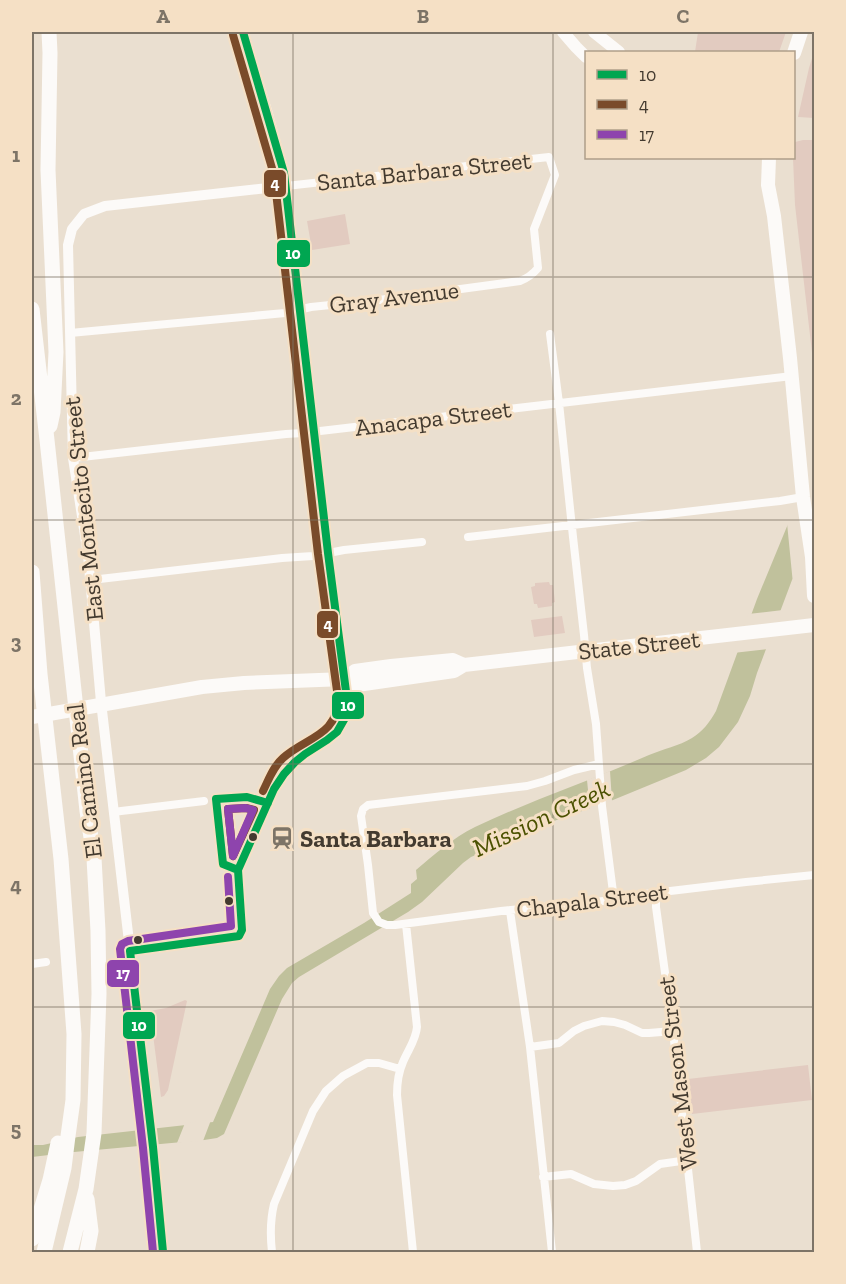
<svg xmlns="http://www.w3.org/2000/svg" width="846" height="1284" font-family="'Zilla Slab',serif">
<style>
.green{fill:#e2cbc0}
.water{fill:#c0c19c}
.pier{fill:#eadfd0}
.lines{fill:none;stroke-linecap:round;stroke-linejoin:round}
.minor{stroke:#fcfaf8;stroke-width:8}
.tertiary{stroke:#fcfaf8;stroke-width:10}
.secondary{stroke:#fcfaf8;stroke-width:12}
.primary{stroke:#fcfaf8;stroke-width:14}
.motorway{stroke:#fcfaf8;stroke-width:15}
.bus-1-casing{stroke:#f5e0c5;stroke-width:12}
.bus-2-casing{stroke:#f5e0c5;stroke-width:12}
.bus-3-casing{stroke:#f5e0c5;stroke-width:12}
.bus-1{stroke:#00a651;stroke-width:8}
.bus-2{stroke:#7a4b2a;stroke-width:8}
.bus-3{stroke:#8e44ad;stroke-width:8}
.grid{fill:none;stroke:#7d7467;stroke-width:1.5;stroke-opacity:0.55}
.bus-dot{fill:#433a2f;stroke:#f5e0c5;stroke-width:2}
.labels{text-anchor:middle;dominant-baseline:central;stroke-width:6;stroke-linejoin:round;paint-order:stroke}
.street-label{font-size:24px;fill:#433a2f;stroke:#f5e0c5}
.poi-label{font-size:24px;font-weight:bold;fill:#433a2f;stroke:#f5e0c5;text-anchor:start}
.water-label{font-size:26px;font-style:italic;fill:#4b5100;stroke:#f5e0c5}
.line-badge{stroke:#f5e0c5;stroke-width:2}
.badge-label{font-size:16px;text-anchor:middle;font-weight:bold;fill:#fff}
.neatline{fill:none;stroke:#7d7467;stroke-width:2}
.grid-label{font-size:20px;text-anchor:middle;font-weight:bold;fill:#7d7467}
</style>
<rect width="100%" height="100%" fill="#eadfd0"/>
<!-- green -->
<path class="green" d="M698,32H786L779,52H695Z
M814,52V118L798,117L809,68Z
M814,140V215L813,222L814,223V370L795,205L793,158L795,142L803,140Z
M345,214L350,244L312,250L307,221Z
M549,582L550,585H553L555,602L552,603V606L538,608L537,604H534L531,587L535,586V583Z
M562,616L565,633L534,637L531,620Z
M185,1000L187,1001L168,1090L164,1096L161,1097L150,1011L166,1008Z
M808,1065L812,1100L692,1114L688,1079Z"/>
<!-- water -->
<path class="water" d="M788,524L814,549L792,580L757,673L750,696L738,722L719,747L706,758L686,770L613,800L554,821L512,839L497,849L483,852L471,857L463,863L422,902L408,912L299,977L292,983L282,999L224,1134L217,1138L204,1140L74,1152L32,1157V1145H43L78,1137L213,1122L270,989L279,976L287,968L364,923L411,893V884L417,879L416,870C435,854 453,838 475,827C532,800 592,780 649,755C663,749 679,746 692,738C702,732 710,722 716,711L757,599Z"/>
<!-- pier -->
<path class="pier" d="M814,484V554L793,584L787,523Z
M783,610L768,649L733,653L748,614Z
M610,771L612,801L590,810L587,780Z
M211,1120L203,1141L177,1143L185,1123Z"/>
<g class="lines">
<!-- minor -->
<path class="minor" d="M70,333L285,313L311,307L379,300L520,281C528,278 533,274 538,268L534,229L555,175L549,157L286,186C290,230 300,275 301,319L328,553L348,707C340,740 330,737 305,754C291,764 282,775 274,789L238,870L242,930L239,936L130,951
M550,334L559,403L573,537L584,635L587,668L596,724L602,806L614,900
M73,458L286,434L303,433L792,376
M468,537L780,501L803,497
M91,580L282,558L313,556L344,550L422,542
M599,764L574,770L545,781L527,786L368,805L363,809L361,816L368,865L373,913L379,922L387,925H395L501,911L614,900L645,894L746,882L814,875
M113,812L204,801
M656,893V907L673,1031L697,1252
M510,911L530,1047L552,1252
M406,924L417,1027C416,1040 408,1050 403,1062C398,1073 397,1084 397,1095L413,1252
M32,964L46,962
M530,1047L559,1043L574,1031L584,1026L602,1021L614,1022L625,1025L642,1033H649L673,1031
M543,1177L571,1174L594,1184L613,1186L625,1185L636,1181L660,1164L688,1160
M272,1252C270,1235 270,1221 274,1204L313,1111L326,1091L343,1076L367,1063H379L400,1069"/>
<!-- tertiary -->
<path class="tertiary" d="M163,1252L153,1147L101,702L88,555L73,458L68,245L72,229L84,214L105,206L286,186L284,173L268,114L243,32"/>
<!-- secondary -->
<path class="secondary" d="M563,32L576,47L586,57
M594,32L619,52"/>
<!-- primary -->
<path class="primary" d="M794,53L801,32
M769,158L768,185L774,216L790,358L803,497L812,557L814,596
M345,679L355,671L391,666L453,660L464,665
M32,717L202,687L244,683L345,679L357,685L454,671L464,665L814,625"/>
<!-- motorway -->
<path class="motorway" d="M49,32L50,53L48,170L56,352L53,412L50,426
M32,309L47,440L87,811L94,858L98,931L99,994L94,1133L86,1189L70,1252
M32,572L40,674L61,859L74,1034L73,1100L68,1136L64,1168L44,1252
M32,1239L50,1180L58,1143
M87,1252L91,1231L87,1199"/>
<!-- bus-1 casing -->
<g class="bus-1-casing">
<path id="bus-1" d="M238,870L223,864L216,799L247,797L268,803
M163,1252L153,1147L130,951L239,936L242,930L238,870L274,789L284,774L295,762L305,754L327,740L337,732L345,718L348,707L328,553L284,173L243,32"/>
</g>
<!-- bus-2 casing -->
<g class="bus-2-casing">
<path id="bus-2" d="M233,35L274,175L318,554L338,698C338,736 306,737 283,758C273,767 269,779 263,791
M246,808L254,810L233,856L228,809Z"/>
</g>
<!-- bus-3 casing -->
<g class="bus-3-casing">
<path id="bus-3" d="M246,808L253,810L233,856L228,809Z
M153,1252L143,1148L120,949L122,944L128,941L231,926L228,877"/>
</g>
<!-- bus-1 -->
<use href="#bus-1" class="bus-1"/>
<!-- bus-2 -->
<use href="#bus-2" class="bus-2"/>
<!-- bus-3 -->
<use href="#bus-3" class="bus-3"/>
</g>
<!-- grid -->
<path class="grid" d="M293,32V1252M553,32V1252M32,277H814M32,520H814M32,764H814M32,1007H814"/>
<!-- icons -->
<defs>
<g id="station-bare" transform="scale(1.8)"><path d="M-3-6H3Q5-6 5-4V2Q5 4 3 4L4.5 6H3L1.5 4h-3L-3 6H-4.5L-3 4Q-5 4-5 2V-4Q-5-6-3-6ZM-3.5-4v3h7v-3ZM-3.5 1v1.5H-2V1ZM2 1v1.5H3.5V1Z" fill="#7d7467" stroke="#f5e0c5" stroke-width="2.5" paint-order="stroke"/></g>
</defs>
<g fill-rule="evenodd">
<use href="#station-bare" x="282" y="838"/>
</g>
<!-- markers -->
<g class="bus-dot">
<circle cx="253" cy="837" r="5"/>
<circle cx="229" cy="901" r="5"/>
<circle cx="138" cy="940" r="5"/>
</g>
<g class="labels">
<!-- street labels -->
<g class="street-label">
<text transform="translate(424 171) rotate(-6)">Santa Barbara Street</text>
<text transform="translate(394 297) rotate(-7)">Gray Avenue</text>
<text transform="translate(433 418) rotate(-7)">Anacapa Street</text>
<text transform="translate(83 509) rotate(-96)">East Montecito Street</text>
<text transform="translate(639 645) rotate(-6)">State Street</text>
<text transform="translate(84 781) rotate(-97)">El Camino Real</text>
<text transform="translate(592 900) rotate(-7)">Chapala Street</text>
<text transform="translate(677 1073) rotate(-97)">West Mason Street</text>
</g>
<!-- poi labels -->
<g class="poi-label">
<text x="300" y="838">Santa Barbara</text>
</g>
<!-- water labels -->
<g class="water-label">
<text transform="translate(541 818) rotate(-25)">Mission Creek</text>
</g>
</g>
<g class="line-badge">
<rect x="263" y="169" width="24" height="29" rx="6" fill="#7a4b2a"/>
<rect x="276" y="239" width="35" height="29" rx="6" fill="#00a651"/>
<rect x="316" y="610" width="23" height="29" rx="6" fill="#7a4b2a"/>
<rect x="331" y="691" width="34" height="29" rx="6" fill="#00a651"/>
<rect x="106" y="959" width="34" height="29" rx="6" fill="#8e44ad"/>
<rect x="122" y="1011" width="34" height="29" rx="6" fill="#00a651"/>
</g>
<g class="badge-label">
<text x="275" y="189">4</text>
<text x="293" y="259">10</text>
<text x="328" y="630">4</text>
<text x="348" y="711">10</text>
<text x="123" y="979">17</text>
<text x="139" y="1031">10</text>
</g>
<!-- border -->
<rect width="846" height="1284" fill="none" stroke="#f5e0c5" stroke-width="66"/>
<!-- legend -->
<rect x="585" y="51" width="210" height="108" fill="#f5e0c5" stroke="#ae9e89" stroke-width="1.5"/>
<rect x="597" y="70" width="30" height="9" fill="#00a651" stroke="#ae9e89" stroke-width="1.5"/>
<text x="639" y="81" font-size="18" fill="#433a2f">10</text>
<rect x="597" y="100" width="30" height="9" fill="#7a4b2a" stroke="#ae9e89" stroke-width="1.5"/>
<text x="639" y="111" font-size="18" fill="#433a2f">4</text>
<rect x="597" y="130" width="30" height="9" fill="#8e44ad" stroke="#ae9e89" stroke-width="1.5"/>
<text x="639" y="141" font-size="18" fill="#433a2f">17</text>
<rect x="33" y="33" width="780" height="1218" class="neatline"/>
<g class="grid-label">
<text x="163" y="23">A</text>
<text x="423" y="23">B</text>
<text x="683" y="23">C</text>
<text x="16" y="162">1</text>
<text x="16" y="405">2</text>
<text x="16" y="649">3</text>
<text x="16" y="892">4</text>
<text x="16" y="1136">5</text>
</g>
</svg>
